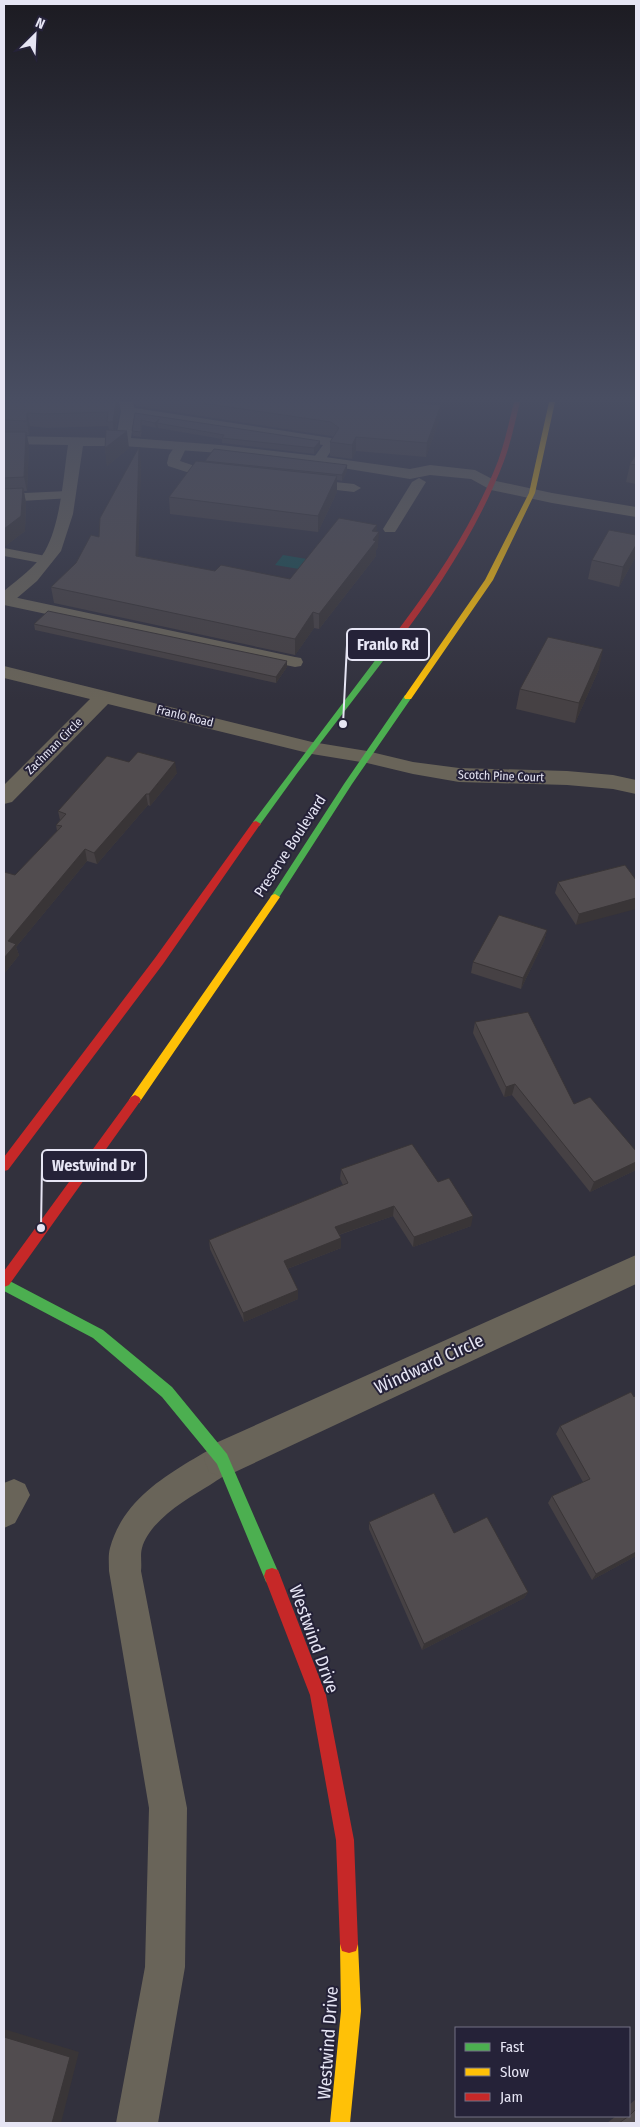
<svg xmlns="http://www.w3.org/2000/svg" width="640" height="2127" font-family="'Fira Sans Condensed',sans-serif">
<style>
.water{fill:#1a4d50}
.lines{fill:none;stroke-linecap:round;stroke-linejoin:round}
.lane{fill:#696459;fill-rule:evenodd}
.street{fill:#696459;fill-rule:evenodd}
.fast{fill:#4caf50;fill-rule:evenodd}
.slow{fill:#ffc107;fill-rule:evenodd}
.jam{fill:#c62828;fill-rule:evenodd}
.wall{fill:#464144}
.shaded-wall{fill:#393537}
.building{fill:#514c4f;stroke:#393537}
.labels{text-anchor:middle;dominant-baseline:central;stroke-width:4;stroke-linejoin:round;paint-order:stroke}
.far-street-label{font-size:12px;fill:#e6e5f4;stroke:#252238}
.street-label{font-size:15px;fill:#e6e5f4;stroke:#252238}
.near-street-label{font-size:18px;fill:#e6e5f4;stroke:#252238}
.leader{fill:none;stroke:#e6e5f4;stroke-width:2}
.callout-dot{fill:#e6e5f4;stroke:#252238;stroke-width:2}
.callout{fill:#252238;stroke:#e6e5f4;stroke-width:2}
.callout-label{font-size:16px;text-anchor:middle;font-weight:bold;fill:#e6e5f4}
</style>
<rect width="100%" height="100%" fill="#32313d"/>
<!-- water -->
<path class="water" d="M283,555L325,562L317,572L275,565Z"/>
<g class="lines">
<!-- lane -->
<path class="lane" d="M128,407L331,438L337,442L323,463L318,464L312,460L323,445L124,414L122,411L124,408Z
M181,442L187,446L180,461L198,467L226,471L228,474L226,477L196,475L168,466L167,463L169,455L177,443Z
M419,478L426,482L397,529L395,532H385L383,529L412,482Z
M306,479L354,484L361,488L354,492L301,486L299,483Z
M67,491L72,492L74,495L72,498L4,502V494Z
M4,548L51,557L53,560L51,563L46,564L4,556Z
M4,595L295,657L301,658L303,662L301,666L295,667L4,605Z
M222,1444L233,1448L237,1459C231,1474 223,1476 210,1485C188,1498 149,1521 142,1548C140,1555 142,1563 141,1571L187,1808L185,1967L158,2123H116L145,1967L149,1808L109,1571C109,1563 108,1555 110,1548C121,1508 151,1485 185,1464C197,1457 209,1449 222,1444Z
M14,1479L25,1484L30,1495L15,1523L4,1528V1483Z"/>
<!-- street -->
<path class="street" d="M119,402H133L135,411L131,438L220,445L318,456L410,469L430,465L475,470L496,481L552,493L636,507V517L552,503L491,490L471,479L430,475L410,479L318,464L220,453L123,446H83L73,514L61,551L37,581L10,604L4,605V591C18,579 36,567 45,551C61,522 63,478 68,445L4,444V436L116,438L121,411Z
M4,666L312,742L367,751L413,762L459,768L567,771L613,775L636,780V794L613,789L567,785L459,782L413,774L367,763L312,754L108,704L12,802L4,804V785L90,699L4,678Z
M636,1255V1284L235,1472L222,1477L209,1472L204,1459L209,1446Z"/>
<!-- fast -->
<path class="fast" d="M389,642L396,644L298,772L259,826H253V822Z
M405,695L412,697L352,784L278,899H272L270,897L272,895L344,784Z
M4,1278L103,1330L172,1387L227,1454L280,1576L278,1582L272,1584L266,1582L217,1464L162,1397L93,1338L4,1291Z"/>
<!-- slow -->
<path class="slow" d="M549,402H555L535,493L493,580L411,699H405L404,697L485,580L529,493Z
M275,894L280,897L139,1103H131L129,1100L131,1097L272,895Z
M349,1935L356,1937L358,1944L361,2011L350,2123H330L341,2011L340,1944L342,1937Z"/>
<!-- jam -->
<path class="jam" d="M514,402H520C515,422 511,442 504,461C478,529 438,589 395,646H389V642C432,586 472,528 498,461C505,442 509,422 514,402Z
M256,821L261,824L259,826L163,964L8,1170L4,1171V1157L155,958L253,822Z
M135,1095L139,1097L141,1100L139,1103L9,1285L4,1287V1271L131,1097Z
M272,1568L278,1570L326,1695L354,1840L358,1944L356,1951L349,1953L342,1951L340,1944L336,1840L310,1695L264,1576L266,1570Z"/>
</g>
<!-- wall -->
<path class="wall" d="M8,402H118L119,411L116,430L129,448L107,466L105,448L109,430L108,426L47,428L30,426L29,435H27L29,446L27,491H24L26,503L25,531L4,547V406Z
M134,402H408L441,405L440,418L426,457L356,451L352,459L330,456V442L333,437L331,436L136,406Z
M135,413L320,446L314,454L222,443V439L158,428V426L156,428L142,425L141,437L133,436L132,431Z
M636,454V484L626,482L630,464Z
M141,461L138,556L215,571L290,579L376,531L378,547L376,550V556L319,629L314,628L295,655L54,603L51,587L76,563L99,537Z
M205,461L347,465V471L342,481L337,480V492L318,532L170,514L169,497L205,462Z
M636,535V556L619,587L588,579L592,560Z
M34,624L287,667L276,683L35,630Z
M599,669L575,723L516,709L520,689Z
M129,762L177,773L150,806L148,805L97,864L87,861L16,947L19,955L4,974V872L15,875L57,831L56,825L60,820L58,811Z
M625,865L576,925L555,893L558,882Z
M547,930L544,941L521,989L471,973L473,962Z
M475,1022L574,1104L636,1151V1170L590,1192L512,1095L504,1097L473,1033Z
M341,1169L438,1182L471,1226L413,1247L393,1216L339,1235L341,1238V1248L287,1269L298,1299L244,1322L210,1249L209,1240L343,1185L340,1179Z
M634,1397L636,1556L592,1580L548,1503L552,1496L583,1482L556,1434L560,1426Z
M369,1522L454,1533L528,1592L524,1598L422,1650L369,1529Z
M636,2099V2123H607L616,2116H629V2105Z"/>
<!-- shaded-wall -->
<path class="shaded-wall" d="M116,402H118L119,411L114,436L113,422Z
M441,405L440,418L426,457L427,443Z
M27,413L30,426L29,435L27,421Z
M159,419L157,423L158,426L156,428L155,423Z
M127,431L129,448L107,466L105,448Z
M26,432L29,446L27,491L24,477Z
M356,437V451L352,459V445Z
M320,441V446L314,454V448Z
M139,447L141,461L138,571L136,556Z
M347,465V471L342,481V475Z
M337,476V492L318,532V516Z
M23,488L26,503L25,531L4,547V529Z
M377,525L376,535L379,532L378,547L376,550V556L319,629V614Z
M636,545V556L619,587L623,567Z
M313,612L314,628L295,655V639Z
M603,649L599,669L575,723L579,703Z
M287,661V667L276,683V677Z
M175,762L177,773L150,806L149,794Z
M146,794L148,805L97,864L94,853Z
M85,849L87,861L16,947L19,955L4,974V958L8,941Z
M636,898V909L576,925L579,914Z
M547,930L544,941L521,989L523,978Z
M515,1084L512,1095L504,1097L506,1087Z
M636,1162V1170L590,1192L594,1182Z
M394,1206L393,1216L335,1236V1227Z
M473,1216L471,1226L413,1247L414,1237Z
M341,1238V1248L284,1270V1261Z
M298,1290V1299L244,1322L243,1313Z
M636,1552V1556L592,1580L596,1574Z
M528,1592L524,1598L422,1650L424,1644Z
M4,2029L79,2052L61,2123H52L4,2037Z"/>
<!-- building -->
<path class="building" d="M8,402H116L113,422H107L108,412L45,414L27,413V421L4,420V406Z
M195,402H408L441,405L427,443L356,437L352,445L330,442L339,428L331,422Z
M135,413L320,441L314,448L222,438L224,435L157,423L159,419L155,423L141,420V432L132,431Z
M106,430L127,431L105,448Z
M4,432H26L24,477L4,478Z
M139,447L136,556L215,571L221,565L290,579L339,518L377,525L372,531L379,532L373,540L376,541L319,614L313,612L295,639L51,587L76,563L91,535L99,537L100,518Z
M214,449L347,465L342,475L205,461Z
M636,454V465L630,464Z
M196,461L337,476L318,516L169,497Z
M23,488L21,516L4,529V489Z
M609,530L636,535V545L623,567L592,560Z
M48,611L287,661L276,677L34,624Z
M548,637L603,649L579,703L520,689Z
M138,752L175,762L149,794H146L94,853L85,849L8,941L16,944L4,958V872L15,875L62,826L56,825L66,814L58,811L107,756L129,762Z
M625,865L636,880V898L579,914L558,882Z
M499,915L547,930L523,978L473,962Z
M528,1012L574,1104L590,1097L636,1151V1162L594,1182L515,1084L506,1087L475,1022Z
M412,1144L438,1182L449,1178L473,1216L414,1237L394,1206L335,1227L341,1238L284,1261L298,1290L243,1313L209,1240L348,1183L341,1169Z
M631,1392L634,1397L636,1395V1552L596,1574L552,1496L590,1479L560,1426Z
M434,1493L454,1533L487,1517L528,1592L424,1644L369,1522Z
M4,2037L70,2057L52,2123H4Z
M636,2109V2123H619L629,2116Z"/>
<!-- sky -->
<linearGradient id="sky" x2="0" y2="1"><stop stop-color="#1c1b22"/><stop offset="0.57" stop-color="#494e62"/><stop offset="1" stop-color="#494e62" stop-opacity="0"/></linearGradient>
<rect width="640" height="700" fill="url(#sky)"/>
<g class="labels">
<!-- far-street labels -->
<g class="far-street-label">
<text transform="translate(185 716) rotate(14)">Franlo Road</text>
<text transform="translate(54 746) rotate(-45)">Zachman Circle</text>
<text transform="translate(501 776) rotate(2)">Scotch Pine Court</text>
</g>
<!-- street labels -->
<g class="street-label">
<text transform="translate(290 846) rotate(-57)">Preserve Boulevard</text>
</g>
<!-- near-street labels -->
<g class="near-street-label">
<text transform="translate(429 1364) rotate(-25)">Windward Circle</text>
<text transform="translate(314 1639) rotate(70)">Westwind Drive</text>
<text transform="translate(328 2043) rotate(-86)">Westwind Drive</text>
</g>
</g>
<!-- callouts -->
<path class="leader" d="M343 724L347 645M41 1228L42 1165"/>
<g class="callout-dot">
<circle cx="343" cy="724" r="5"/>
<circle cx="41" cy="1228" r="5"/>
</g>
<g class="callout">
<rect x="347" y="629" width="82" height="31" rx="5"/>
<rect x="42" y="1150" width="104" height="31" rx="5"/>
</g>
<g class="callout-label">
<text x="388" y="650">Franlo Rd</text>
<text x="94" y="1171">Westwind Dr</text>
</g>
<!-- border -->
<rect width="640" height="2127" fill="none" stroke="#e6e5f4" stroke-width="10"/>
<!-- legend -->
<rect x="455" y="2027" width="175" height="90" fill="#252238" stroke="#727083"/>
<rect x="465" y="2043" width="25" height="8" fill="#4caf50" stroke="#727083"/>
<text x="500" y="2052" font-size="15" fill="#e6e5f4">Fast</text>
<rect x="465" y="2068" width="25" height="8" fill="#ffc107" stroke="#727083"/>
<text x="500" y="2077" font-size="15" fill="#e6e5f4">Slow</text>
<rect x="465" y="2093" width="25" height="8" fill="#c62828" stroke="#727083"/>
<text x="500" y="2102" font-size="15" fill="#e6e5f4">Jam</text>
<!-- north arrow -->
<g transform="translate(35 35) rotate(24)" stroke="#252238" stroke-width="4" paint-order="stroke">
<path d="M0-4L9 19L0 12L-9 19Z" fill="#e6e5f4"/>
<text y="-8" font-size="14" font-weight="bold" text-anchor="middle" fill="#e6e5f4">N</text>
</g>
</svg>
